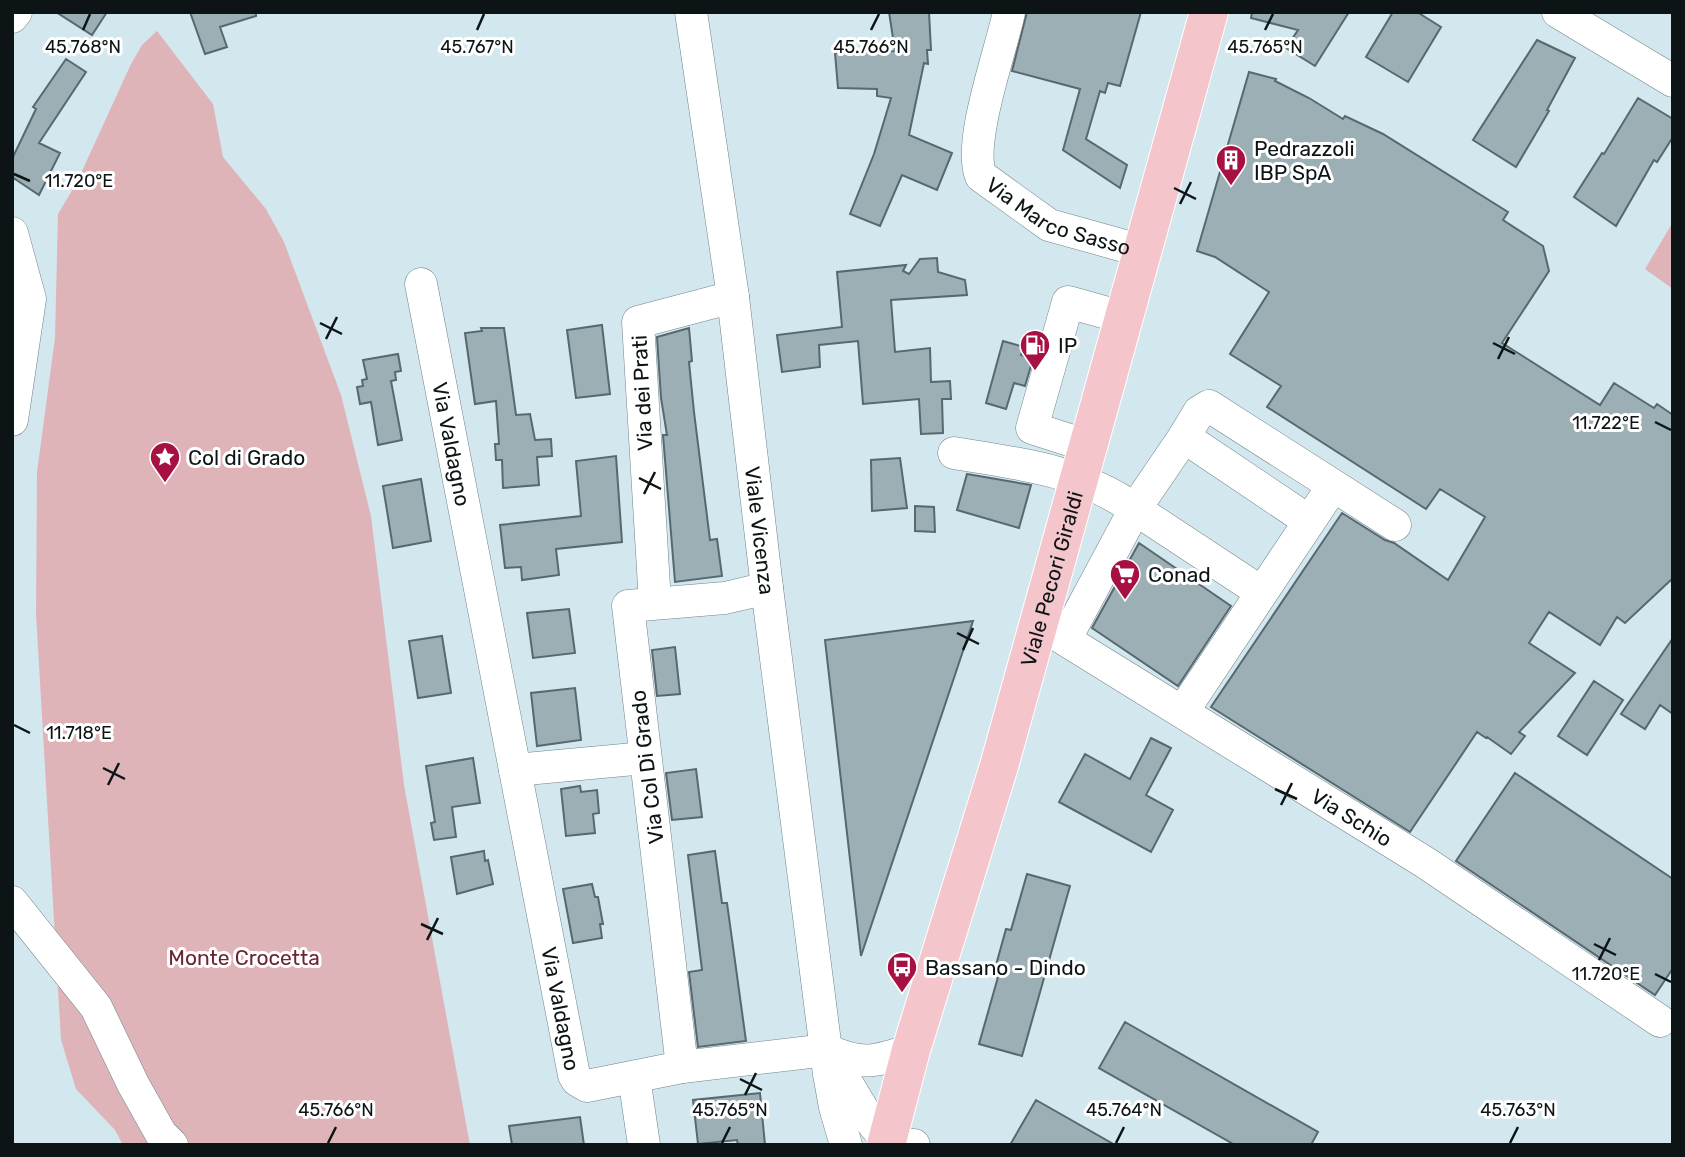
<svg xmlns="http://www.w3.org/2000/svg" width="1685" height="1157" font-family="Rubik,sans-serif">
<style>
.green{fill:#dfb4b9}
.building{fill:#9cafb5;stroke:#57686e;stroke-width:2}
.lines{fill:none;stroke-linecap:round;stroke-linejoin:round}
.minor-casing{stroke:#71848a;stroke-width:33}
.major-casing{stroke:#fff;stroke-width:40}
.minor{stroke:#fff;stroke-width:32}
.major{stroke:#f4c6cc;stroke-width:38}
.ticks{fill:none;stroke:#0d1416;stroke-width:2.5}
.labels{text-anchor:middle;dominant-baseline:central;stroke-width:6;stroke-linejoin:round;paint-order:stroke}
.poi-label{font-size:21px;fill:#0d1416;stroke:#fff;text-anchor:start}
.street-label{font-size:21px;fill:#0d1416;stroke:#fff}
.park-label{font-size:21px;fill:#6a2433;stroke:#fff}
.ticks-label{font-size:18px;text-anchor:middle;fill:#0d1416;stroke:#fff;stroke-width:6;stroke-linejoin:round;paint-order:stroke}
</style>
<rect width="100%" height="100%" fill="#d3e7ee"/>
<!-- green -->
<path class="green" d="M157,31L213,104L223,157L266,209L284,242L341,395L371,516L404,785L470,1145H123L115,1130L76,1089L61,1040L36,614L37,472L55,338L58,214L77,182L131,64L142,45Z
M1673,222V289L1645,269Z"/>
<!-- building -->
<path class="building" d="M56,12H107L92,35Z
M190,12H256V16L220,27L227,47L205,54Z
M889,12H929L931,50H927L928,64L924,63L909,135L952,153L937,190L902,175L880,226L850,214L874,154L891,98L877,96V89L838,88L835,53L895,51Z
M1027,12H1141L1120,86L1108,83L1105,93L1100,91L1086,139L1127,165L1120,188L1063,150L1080,89L1012,71Z
M1252,12H1349L1315,66L1286,48L1298,30L1251,18Z
M1393,12H1417L1441,27L1408,82L1366,57Z
M1537,40L1575,58L1547,110L1549,111L1516,167L1473,140Z
M66,59L86,72L39,143L60,153L39,195L12,177V159L36,109L33,107Z
M1249,72L1276,79L1275,81L1309,98L1343,119L1345,116L1383,134L1508,212L1503,220L1543,246L1549,271L1502,343L1600,405L1614,383L1654,408L1657,404L1673,415V578L1625,623L1617,617L1600,645L1549,612L1529,643L1575,673L1519,732L1525,736L1511,754L1487,737L1486,738L1477,732L1410,832L1211,707L1342,513L1385,540L1394,543L1448,580L1485,517L1440,489L1426,509L1267,407L1281,386L1230,354L1269,292L1215,257L1197,251Z
M1638,98L1673,119V137L1657,162L1654,160L1616,226L1574,197L1602,153L1604,154Z
M937,258L938,272L965,280L967,295L891,300L895,352L930,348L931,382L950,381L951,399H942L943,433L921,434L919,399L863,404L858,341L819,345L820,367L782,372L777,335L842,327L837,272L906,265L903,271L909,274L920,259Z
M602,325L610,394L576,398L567,330Z
M481,328H504L516,415L530,414L535,440L551,439L552,456L537,457L539,485L503,488L502,460H496L495,444H499L496,401L475,404L465,333L482,331Z
M689,328L692,361L689,362L694,412L710,540L717,539L722,576L675,582L663,435H667L661,398L657,337Z
M1003,341L1024,347L1021,355L1033,359L1025,386L1014,383L1006,409L986,403Z
M398,354L401,371L395,372L396,380L391,381L402,440L378,445L371,402L360,404L357,387L363,386L362,380L367,379L363,360Z
M616,456L622,542L556,549L559,575L522,580L521,567L505,568L500,525L581,516L576,461Z
M900,458L907,508L872,511L871,460Z
M967,474L1031,485L1019,528L957,510Z
M421,479L431,541L393,548L383,486Z
M915,506L934,507L935,532L915,531Z
M1139,543L1231,606L1178,686L1092,628Z
M569,609L575,653L533,658L527,613Z
M973,621L861,956L825,640Z
M442,636L451,693L418,698L409,641Z
M1673,638V714L1660,705L1645,729L1621,714Z
M675,647L680,694L657,696L652,650Z
M1594,681L1623,700L1587,755L1558,736Z
M575,688L581,740L537,746L531,693Z
M1151,738L1171,748L1146,795L1173,810L1151,852L1059,802L1085,754L1130,779Z
M473,758L480,803L452,807L456,837L434,840L431,823L435,822L426,766Z
M696,769L702,817L672,820L666,773Z
M1515,773L1673,879V968L1655,995L1456,861Z
M580,786L581,792L597,790L599,813L593,814L595,833L566,836L561,789Z
M484,851L485,861L488,860L493,884L457,894L451,857Z
M715,851L722,903H727L746,1041L698,1047L689,972L702,970L688,855Z
M1027,874L1070,886L1022,1056L979,1044L998,977L993,976L1006,929L1011,930Z
M592,884L595,897H598L603,924H600L602,938L573,943L563,889Z
M1125,1022L1318,1132L1311,1145H1235L1099,1068Z
M760,1093L765,1145H738L737,1140L698,1144L693,1100Z
M1036,1100L1115,1145H1010Z
M580,1117L584,1145H512L509,1126Z"/>
<g class="lines">
<!-- minor casing -->
<g class="minor-casing">
<g id="minor">
<path id="s1" d="M691,12L733,297L767,588L829,1074L835,1107L846,1145"/>
<path id="s2" d="M1009,12C1001,51 967,143 981,176L1049,225L1142,251"/>
<path d="M1558,12L1673,81"/>
<path d="M12,17L16,12"/>
<path d="M12,233L30,299L12,420"/>
<path id="s3" d="M421,284L574,1075L577,1080L587,1086L682,1067L827,1050"/>
<path d="M1184,437L1199,412L1209,406L1395,525"/>
<path d="M1088,446L1032,428L1068,302L1125,318"/>
<path d="M954,453C1021,464 1077,469 1135,509L1066,638"/>
<path d="M1261,592L1135,509L1184,437L1309,521"/>
<path d="M655,603L638,322L733,297"/>
<path id="s4" d="M1038,623L1426,863L1660,1021"/>
<path d="M1183,711L1333,486"/>
<path d="M515,770L645,758"/>
<path d="M12,902L96,1007L133,1084L161,1134L172,1145"/>
<path d="M827,1050C862,1066 875,1062 911,1050"/>
<path d="M833,1060L866,1115L887,1141L914,1145"/>
<path d="M682,1067L628,606L725,598L767,588"/>
<path d="M634,1077L644,1145"/>
</g>
</g>
<!-- major casing -->
<g class="major-casing">
<g id="major">
<path id="s5" d="M886,1145L911,1050L999,766L1209,12"/>
</g>
</g>
<!-- minor -->
<use href="#minor" class="minor"/>
<!-- major -->
<use href="#major" class="major"/>
</g>
<!-- ticks -->
<path class="ticks" d="M83,30L90,14M477,30L484,14M871,30L879,14M1265,30L1273,14M14,174L30,181M1174,188L1196,199M1180,204L1191,182M320,323L342,334M326,339L337,317M1493,343L1515,354M1498,359L1509,337M1655,422L1671,430M639,478L661,489M644,494L655,472M957,633L979,644M963,650L973,628M14,725L30,733M103,768L125,779M108,785L119,763M1275,789L1297,799M1281,805L1292,783M421,924L443,934M427,940L438,918M1594,944L1616,955M1599,960L1610,938M1655,974L1671,982M740,1079L762,1090M745,1095L756,1073M328,1143L336,1127M722,1143L730,1127M1116,1143L1124,1127M1510,1143L1518,1127"/>
<!-- icons -->
<defs>
<g id="building-pin" transform="scale(1.575)"><path d="M0 17L-7.5 6A9.5 9.5 0 1 1 7.5 6Z" fill="#a71043" stroke="#fff"/><path d="M-4-6H4V6H1V3H-1V6H-4ZM-2.5-4.3h1.7v1.8h-1.7ZM.8-4.3h1.7v1.8H.8ZM-2.5-1h1.7V.8h-1.7ZM.8-1h1.7V.8H.8Z" fill="#fff"/></g>
<g id="fuel-pin" transform="scale(1.575)"><path d="M0 17L-7.5 6A9.5 9.5 0 1 1 7.5 6Z" fill="#a71043" stroke="#fff"/><path d="M-5.5-6h7V0h2V4h1.3V-2.5L3-4.5l.8-.8L6-3V5H2.5V1h-1V6h-7ZM-4.2-4.7v3.2H.2V-4.7Z" fill="#fff"/></g>
<g id="sight-pin" transform="scale(1.575)"><path d="M0 17L-7.5 6A9.5 9.5 0 1 1 7.5 6Z" fill="#a71043" stroke="#fff"/><path d="M0-6L1.8-2.2L6-1.7L2.9 1.2L3.7 5.4L0 3.3L-3.7 5.4L-2.9 1.2L-6-1.7L-1.8-2.2Z" fill="#fff"/></g>
<g id="supermarket-pin" transform="scale(1.575)"><path d="M0 17L-7.5 6A9.5 9.5 0 1 1 7.5 6Z" fill="#a71043" stroke="#fff"/><path d="M-6-5.5h2.5l.6 2H6L4.5 2H-2.5L-4.4-4H-6ZM-1.5 3.2a1.3 1.3 0 1 0 .1 0ZM3 3.2a1.3 1.3 0 1 0 .1 0Z" fill="#fff"/></g>
<g id="bus-pin" transform="scale(1.575)"><path d="M0 17L-7.5 6A9.5 9.5 0 1 1 7.5 6Z" fill="#a71043" stroke="#fff"/><path d="M-5-6H5V4H4V6H2V4H-2V6H-4V4H-5ZM-3.5-4V0h7V-4ZM-3.5 1.2v1.5H-2V1.2ZM2 1.2v1.5H3.5V1.2Z" fill="#fff"/></g>
</defs>
<g fill-rule="evenodd">
<use href="#building-pin" x="1231" y="160"/>
<use href="#fuel-pin" x="1035" y="345"/>
<use href="#sight-pin" x="165" y="457"/>
<use href="#supermarket-pin" x="1125" y="574"/>
<use href="#bus-pin" x="902" y="967"/>
</g>
<g class="labels">
<!-- poi labels -->
<g class="poi-label">
<text x="1254" y="148">Pedrazzoli<tspan x="1254" dy="24">IBP SpA</tspan></text>
<text x="1058" y="345">IP</text>
<text x="188" y="457">Col di Grado</text>
<text x="1148" y="574">Conad</text>
<text x="925" y="967">Bassano - Dindo</text>
</g>
<!-- street labels -->
<g class="street-label">
<text stroke="none"><textPath href="#s2" startOffset="257">Via Marco Sasso</textPath></text>
<text transform="translate(642 393) rotate(-93)">Via dei Prati</text>
<text stroke="none"><textPath href="#s3" startOffset="163">Via Valdagno</textPath></text>
<text stroke="none"><textPath href="#s1" startOffset="523">Viale Vicenza</textPath></text>
<text stroke="none"><textPath href="#s5" startOffset="590">Viale Pecori Giraldi</textPath></text>
<text transform="translate(647 767) rotate(-97)">Via Col Di Grado</text>
<text stroke="none"><textPath href="#s4" startOffset="369">Via Schio</textPath></text>
<text stroke="none"><textPath href="#s3" startOffset="738">Via Valdagno</textPath></text>
</g>
<!-- park labels -->
<g class="park-label">
<text x="244" y="957">Monte Crocetta</text>
</g>
</g>
<g class="ticks-label">
<text x="83" y="53">45.768°N</text>
<text x="477" y="53">45.767°N</text>
<text x="871" y="53">45.766°N</text>
<text x="1265" y="53">45.765°N</text>
<text x="79" y="187">11.720°E</text>
<text x="1606" y="429">11.722°E</text>
<text x="79" y="739">11.718°E</text>
<text x="1606" y="980">11.720°E</text>
<text x="336" y="1116">45.766°N</text>
<text x="730" y="1116">45.765°N</text>
<text x="1124" y="1116">45.764°N</text>
<text x="1518" y="1116">45.763°N</text>
</g>
<!-- border -->
<rect width="1685" height="1157" fill="none" stroke="#0d1416" stroke-width="28"/>
</svg>
